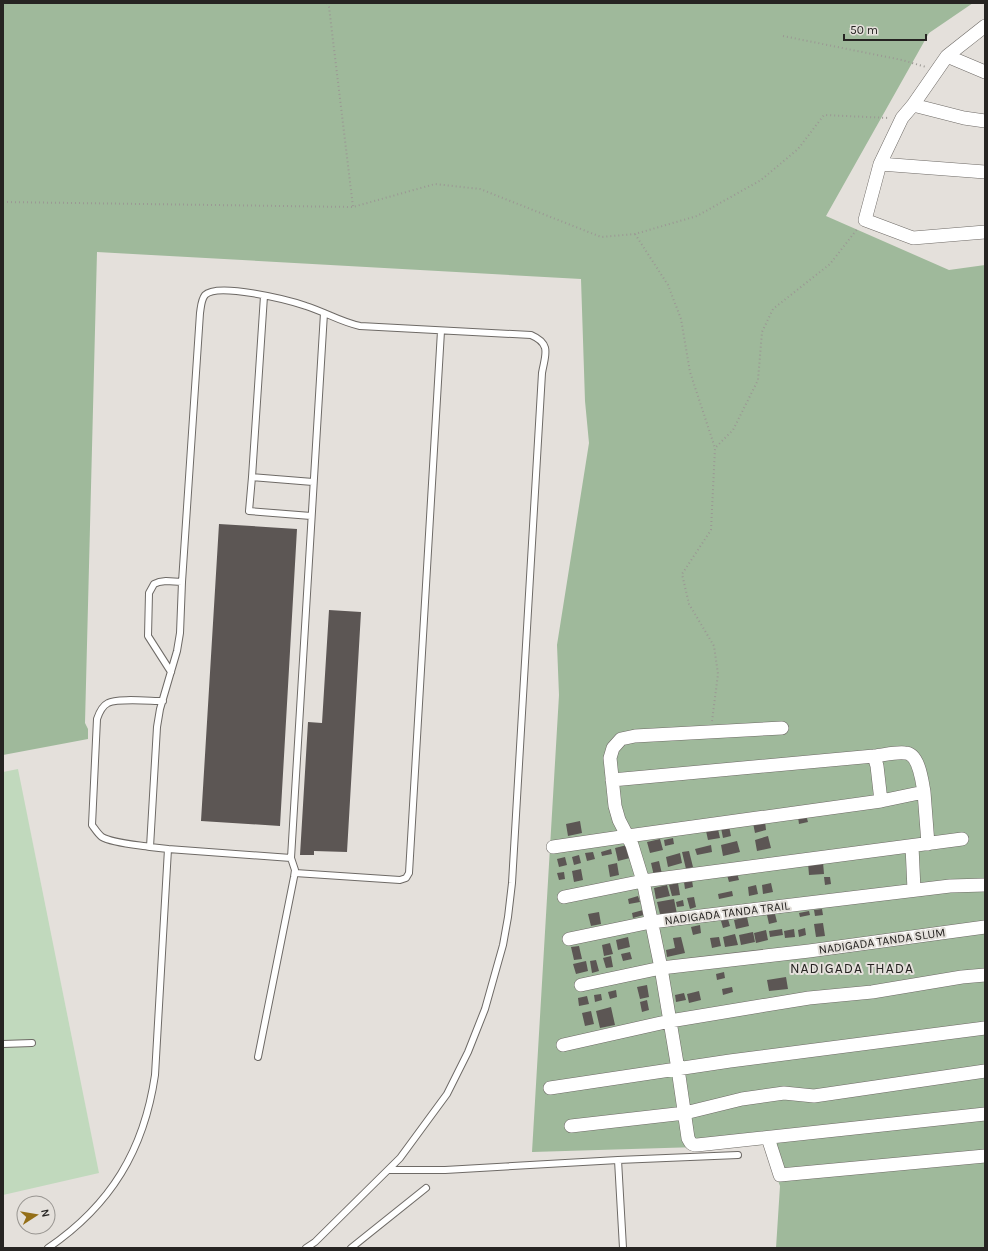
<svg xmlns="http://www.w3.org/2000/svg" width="988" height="1251" font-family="Karla,sans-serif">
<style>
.green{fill:#c1d9bd}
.forest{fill:#9fb99b}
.building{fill:#5c5654}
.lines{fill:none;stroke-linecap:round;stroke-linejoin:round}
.lane-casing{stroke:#6e6a66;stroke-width:8}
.street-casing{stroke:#6e6a66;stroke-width:14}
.path{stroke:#9b9894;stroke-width:2;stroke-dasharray:1 3;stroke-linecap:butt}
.lane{stroke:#fff;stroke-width:6}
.street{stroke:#fff;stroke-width:13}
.labels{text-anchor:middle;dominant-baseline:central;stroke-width:4;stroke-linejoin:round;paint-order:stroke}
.street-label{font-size:12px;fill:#262422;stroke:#e4e0db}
.quarter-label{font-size:14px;letter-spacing:1px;fill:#262422;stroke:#e4e0db}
</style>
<rect width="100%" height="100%" fill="#e4e0db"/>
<!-- green -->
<path class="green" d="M18,769L99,1173L3,1195V772Z"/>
<!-- forest -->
<path class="forest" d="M3,3H973L929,33L826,216L949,270L985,265V1248H776L780,1186L765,1145L532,1152L559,695L557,645L589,443L585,401L581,279L97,252L85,723L88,729V739L3,755Z"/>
<!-- building -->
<path class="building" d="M219,524L297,529L280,826L201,821Z
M329,610L361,612L347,852L314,851V855H300L308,722L322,723Z
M806,815L808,822L799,824L798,817Z
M580,821L582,833L568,836L566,824Z
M765,821L766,830L755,833L753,823Z
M729,826L731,836L723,838L721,828Z
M718,829L720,838L708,840L706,831Z
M768,836L771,848L757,851L755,840Z
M673,838L674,844L665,846L664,840Z
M660,839L663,850L650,853L647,842Z
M737,841L740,852L723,856L721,845Z
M627,845L630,858L618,861L615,848Z
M711,845L712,852L697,855L695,849Z
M611,849L612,854L602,856L601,852Z
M689,851L693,867L686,869L682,852Z
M593,852L595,859L587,861L585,853Z
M680,853L682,863L668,867L666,857Z
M579,855L581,863L574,865L572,857Z
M565,857L567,865L559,867L557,859Z
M659,861L662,874L654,876L651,863Z
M823,862L824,874L809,875L808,863Z
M617,863L619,875L610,877L608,865Z
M581,869L583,880L574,882L572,871Z
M564,872L565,879L559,880L557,873Z
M737,873L739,880L729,882L727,875Z
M824,877H830L831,884L825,885Z
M692,880L693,887L685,889L684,882Z
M678,883L680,895L672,896L669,885Z
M771,883L773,892L763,894L762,885Z
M667,885L670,896L656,899L654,888Z
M756,885L758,894L749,896L748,887Z
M732,891L733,896L719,899L718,894Z
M638,896L640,902L629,904L628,899Z
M694,897L696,907L690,909L687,898Z
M674,899L677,914L661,918L657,902Z
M683,900L684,906L677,907L676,902Z
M822,909L823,915L815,916L814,910Z
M643,910L644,915L633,918L632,913Z
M809,911L810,915L800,917L799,913Z
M599,912L601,924L591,926L588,914Z
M775,914L777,922L769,924L767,915Z
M747,917L749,926L736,929L734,920Z
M728,919L730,926L723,928L721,921Z
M823,923L825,936L816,937L814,924Z
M700,925L701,933L693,935L691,927Z
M805,928L806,935L799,937L798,930Z
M782,929L783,935L770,937L769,931Z
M794,929L795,937L785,938L784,931Z
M766,930L768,940L756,943L754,933Z
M753,932L755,942L741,945L739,935Z
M735,934L738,945L725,947L723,937Z
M628,937L630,947L618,950L616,940Z
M681,937L685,953L667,957L666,950L675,948L673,938Z
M719,937L721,946L712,948L710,938Z
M610,943L613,954L604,956L602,945Z
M579,946L582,959L574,960L571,947Z
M630,952L632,959L623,961L621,954Z
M611,956L613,967L606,968L603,958Z
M596,960L599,971L592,973L590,961Z
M586,961L588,971L576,974L573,964Z
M724,972L725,978L717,980L716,974Z
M786,977L788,989L769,991L767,980Z
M647,985L649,997L640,999L637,987Z
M732,987L733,992L723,995L722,989Z
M616,990L617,997L610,999L608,992Z
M699,991L701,1000L689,1003L687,994Z
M684,993L686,1000L676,1002L675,995Z
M601,994L602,1000L595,1002L594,995Z
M587,996L589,1004L579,1006L578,998Z
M647,1000L649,1010L642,1012L640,1002Z
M611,1007L615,1025L600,1028L596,1011Z
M591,1011L594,1024L585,1026L582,1013Z"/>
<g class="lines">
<!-- lane casing -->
<g class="lane-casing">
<path id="lane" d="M264,296L252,477L313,482
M252,477L249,511L311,516
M171,672L148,636L149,593L154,584L159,582L166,581L182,582
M150,847C138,845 112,843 102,837C98,834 95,829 92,825L97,719C99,713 102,706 108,703C117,698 150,701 163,701
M168,849L291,858
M295,873L400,880L406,878L409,873L441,331
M3,1044L32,1043
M258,1057L294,877L295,870L291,858L324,313
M618,1160L623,1248
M389,1170H445L618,1160L738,1155
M48,1248C111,1205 144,1150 155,1075L168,849L150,847L157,727L160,709L177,651L180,633L182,582L200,313C201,307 201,300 205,295C217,282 289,300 306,306C325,312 341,322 360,326L531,335C552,344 545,355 542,373L512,883L508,917L503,945L485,1009L468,1052L447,1094L400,1158L315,1242L306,1248
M351,1248L426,1188"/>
</g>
<!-- street casing -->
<g class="street-casing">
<path id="street" d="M985,26L947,56L913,105L902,118L880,164L865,220L913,238L985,232
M947,56L985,72
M913,105L964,118L985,121
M880,164L985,172
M782,728L635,736L621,739L613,748L610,758L615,806L619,820L632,845L643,881L661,968L678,1069L688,1138C690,1142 691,1145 697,1145L985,1114
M874,756C884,755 895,752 905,753C919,753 922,781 924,792
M612,780L874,756L877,766L881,801
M912,846L914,890
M553,847L628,836L881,801L924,792L928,844
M564,897L643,881L962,839
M569,939L651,922L950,886L985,885
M581,985L661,968L809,951L985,927
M563,1045L670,1021L809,998L872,992L962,977L985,975
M550,1088L730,1061L985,1028
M571,1126L685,1113L742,1099L784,1093L814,1096L985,1071
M768,1138L780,1175L985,1156"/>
</g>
<!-- path -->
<path class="path" d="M327,3L329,7L353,207
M783,36L902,60L926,67
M3,202L353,207L435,184L480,189L601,237L635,234L697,216L761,180L798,149L824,115L889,118
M635,234L668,285L681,319L690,372L715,448
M712,721L718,674L714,646L689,604L682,574L711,530L715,448L733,430L758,380L762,332L773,309L830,264L858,228"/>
<!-- lane -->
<use href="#lane" class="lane"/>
<!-- street -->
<use href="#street" class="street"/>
</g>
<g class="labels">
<!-- street labels -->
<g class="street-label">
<text transform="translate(727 913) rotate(-7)">NADIGADA TANDA TRAIL</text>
<text transform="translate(882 941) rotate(-8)">NADIGADA TANDA SLUM</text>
</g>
<!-- quarter labels -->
<g class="quarter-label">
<text x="852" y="968">NADIGADA THADA</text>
</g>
</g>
<!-- border -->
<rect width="988" height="1251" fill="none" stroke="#262422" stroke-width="8"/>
<!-- north arrow -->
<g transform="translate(36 1215) rotate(78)"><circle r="19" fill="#e4e0db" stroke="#989591"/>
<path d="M0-3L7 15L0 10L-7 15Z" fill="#946f18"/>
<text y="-6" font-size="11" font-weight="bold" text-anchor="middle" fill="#262422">N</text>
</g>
<!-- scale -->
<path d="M844 34v6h82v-6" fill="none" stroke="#262422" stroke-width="2"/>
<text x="850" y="34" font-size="12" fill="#262422" stroke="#e4e0db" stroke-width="3" paint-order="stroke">50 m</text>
</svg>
